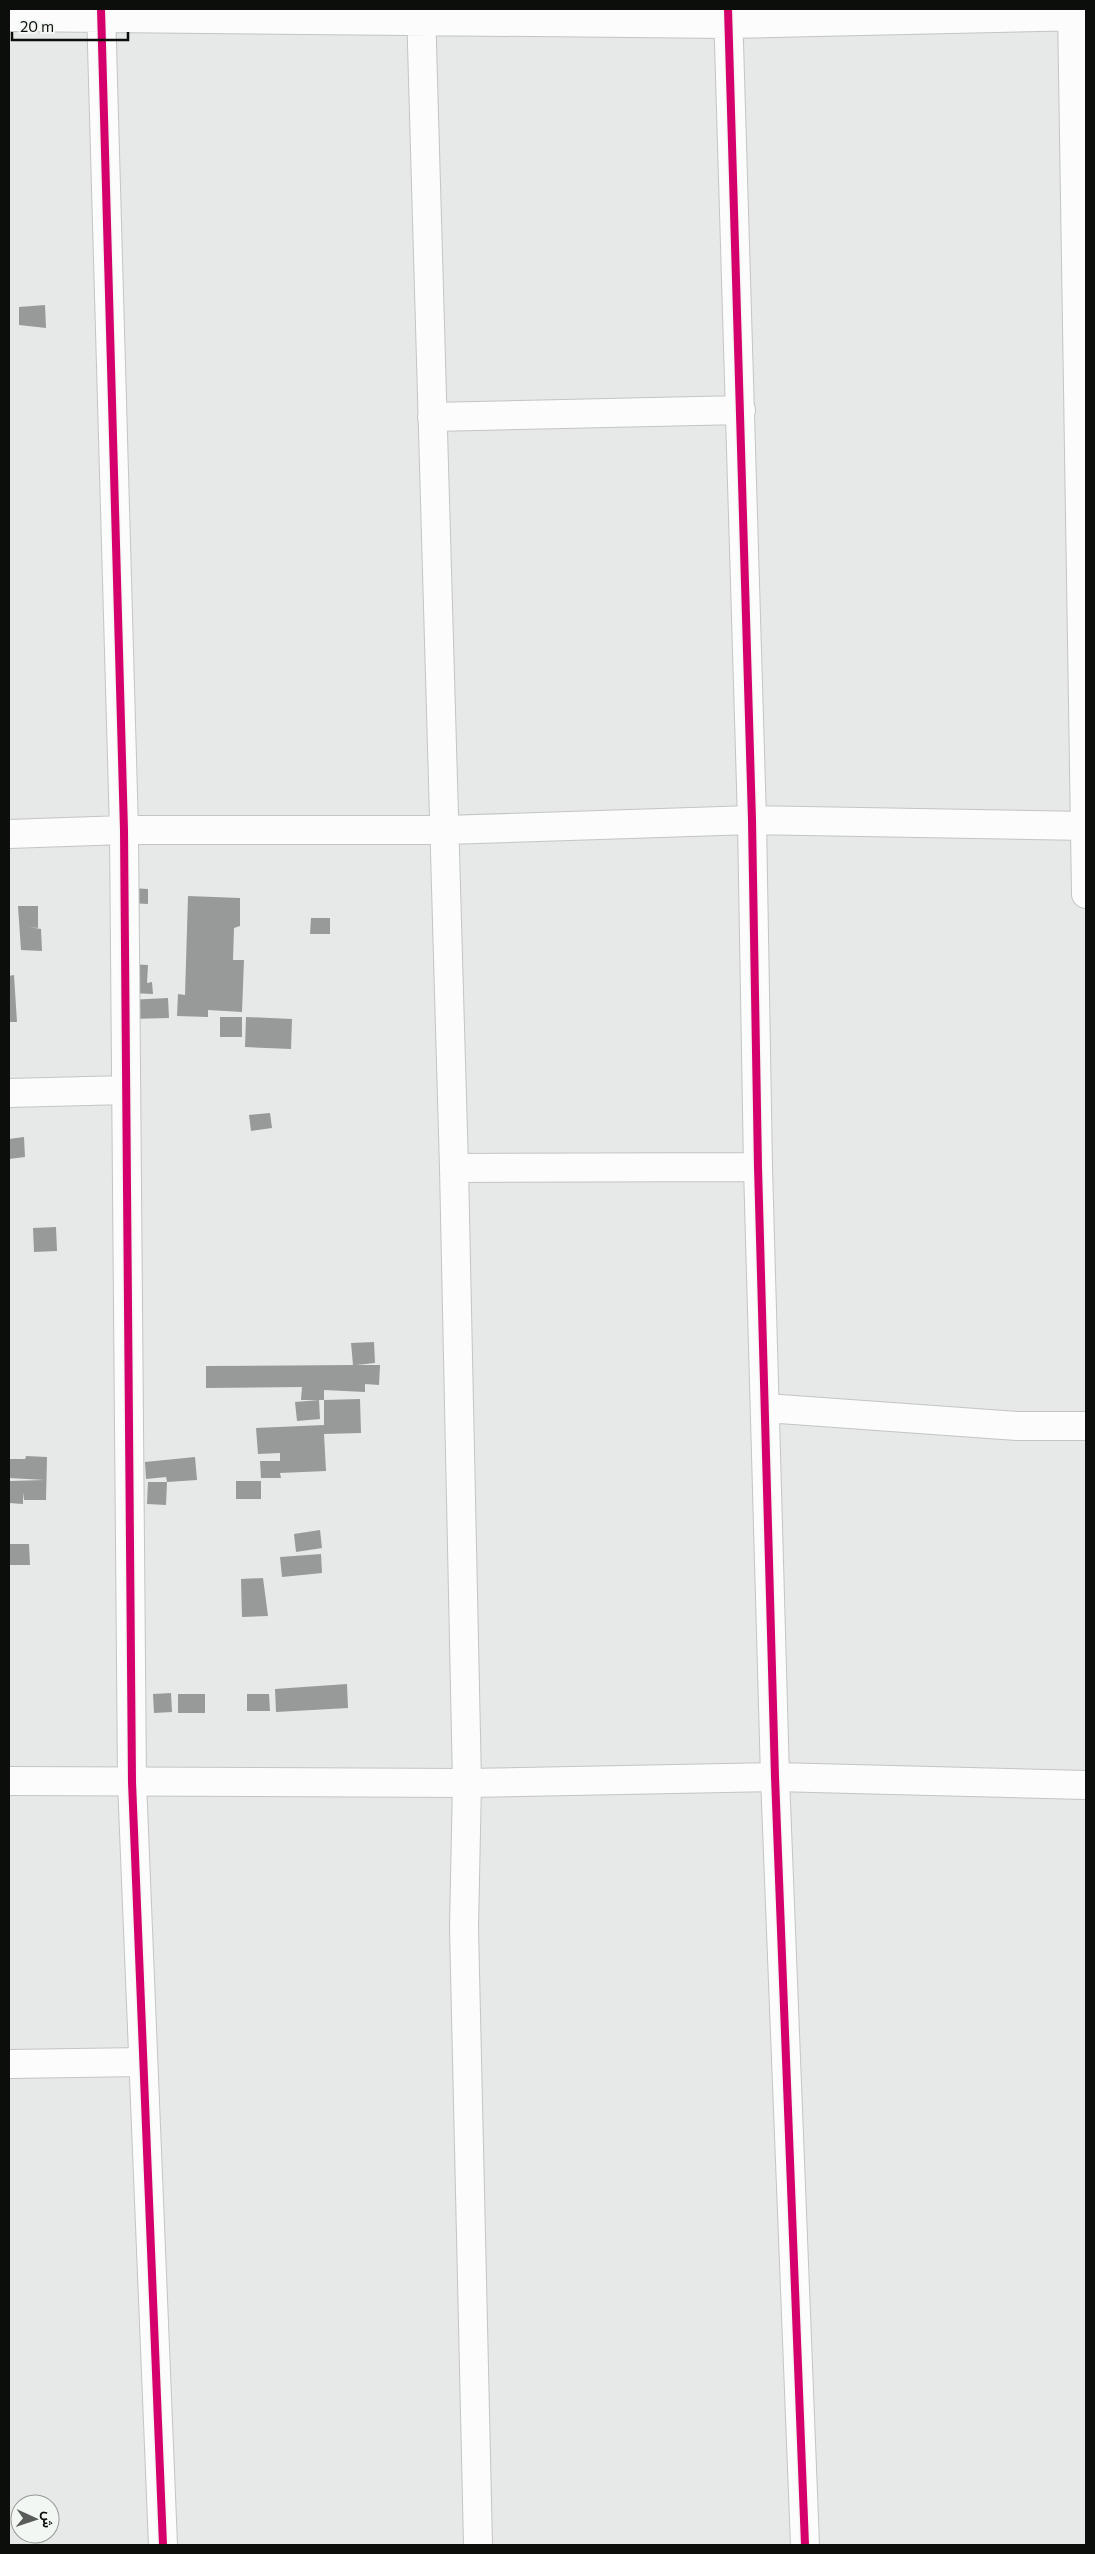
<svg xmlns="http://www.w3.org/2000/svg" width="1095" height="2554" font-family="Commissioner,Vazirmatn,sans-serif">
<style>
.building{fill:#979a98}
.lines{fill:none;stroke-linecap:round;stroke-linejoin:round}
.minor-casing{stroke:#c3c5c4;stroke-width:30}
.major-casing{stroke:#c3c5c4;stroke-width:30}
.minor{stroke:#fbfcfb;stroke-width:28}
.major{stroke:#fbfcfb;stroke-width:28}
.cycleway-casing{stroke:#f2f7f3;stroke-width:11}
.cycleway{stroke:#d6006c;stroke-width:8}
</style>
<rect width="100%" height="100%" fill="#e6e9e7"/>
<!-- building -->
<path class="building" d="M45,305L46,328L19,325V307Z
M130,888L148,889V904L129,903Z
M188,896L240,898V926L234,928L233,960H244L242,1012L208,1010V1017L177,1016L178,994L185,995Z
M18,906H38V928L29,927L41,929L42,951L21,950Z
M311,918H330V934H310Z
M130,964L148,965L147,983L152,982L153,994L130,993Z
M14,975L17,1022H9V976Z
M168,998L169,1018L129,1019L128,1000Z
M220,1017H242V1037H220Z
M246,1017L292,1019L291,1049L245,1047Z
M270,1113L272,1128L251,1131L249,1115Z
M24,1137L25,1157L9,1159V1139Z
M56,1227L57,1251L34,1252L33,1228Z
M374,1342L375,1363L356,1365H380L379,1385L365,1384V1392L324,1390V1400L360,1399L361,1433L324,1434L326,1471L280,1473L281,1478H261L260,1461H280V1453L258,1454L256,1428L324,1425V1400H301L302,1387L206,1388V1366L353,1365L351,1343Z
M319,1400L320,1419L297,1421L295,1402Z
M26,1456L47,1457L46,1500H24L23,1492V1504L9,1503V1481L45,1480L9,1478V1459H25Z
M195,1457L197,1480L167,1482L166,1505L147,1504L148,1482H167L166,1477L146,1479L145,1462Z
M236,1481H261V1499H236Z
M320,1530L322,1548L296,1552L294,1534Z
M9,1544H29L30,1565H9Z
M321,1554L322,1573L282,1577L280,1557Z
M263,1578L268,1616L242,1617L241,1579Z
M347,1684L348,1708L276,1712L275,1689Z
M171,1693L172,1712L154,1713L153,1694Z
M178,1694H205V1713H178Z
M247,1694H269L270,1711H247Z"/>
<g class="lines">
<!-- minor casing -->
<g class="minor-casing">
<path id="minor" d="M101,9L124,830L132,1782L163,2545
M421,9L454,1168L467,1783L464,1927L478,2545
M728,9L752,820L758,1167L775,1777L805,2545
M1072,9L1086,894
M9,17L728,24L1086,16
M432,417L741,410
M9,834L124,830H445L752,820L1086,826
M9,1093L126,1090
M454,1168L758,1167
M766,1408L1017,1426H1086
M9,2064L143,2062"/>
</g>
<!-- major casing -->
<g class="major-casing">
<path id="major" d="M9,1781L467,1783L775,1777L1086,1785"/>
</g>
<!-- minor -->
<use href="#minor" class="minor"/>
<!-- major -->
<use href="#major" class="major"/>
<!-- cycleway casing -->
<g class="cycleway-casing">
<path id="cycleway" d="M101,9L124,830L132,1782L163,2545
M728,9L752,820L758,1167L775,1777L805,2545"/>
</g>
<!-- cycleway -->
<use href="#cycleway" class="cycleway"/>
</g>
<!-- border -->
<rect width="1095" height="2554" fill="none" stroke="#0c0e0c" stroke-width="20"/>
<!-- north arrow -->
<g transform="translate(35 2519) rotate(93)"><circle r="24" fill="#f2f7f3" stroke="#969a97"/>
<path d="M0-4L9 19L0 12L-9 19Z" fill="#585b59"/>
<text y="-8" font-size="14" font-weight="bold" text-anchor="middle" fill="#0c0e0c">ش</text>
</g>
<!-- scale -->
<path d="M12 32v8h116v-8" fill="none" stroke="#0c0e0c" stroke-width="2.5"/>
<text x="20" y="32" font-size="15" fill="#0c0e0c" stroke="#f2f7f3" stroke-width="4" paint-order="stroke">20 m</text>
</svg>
